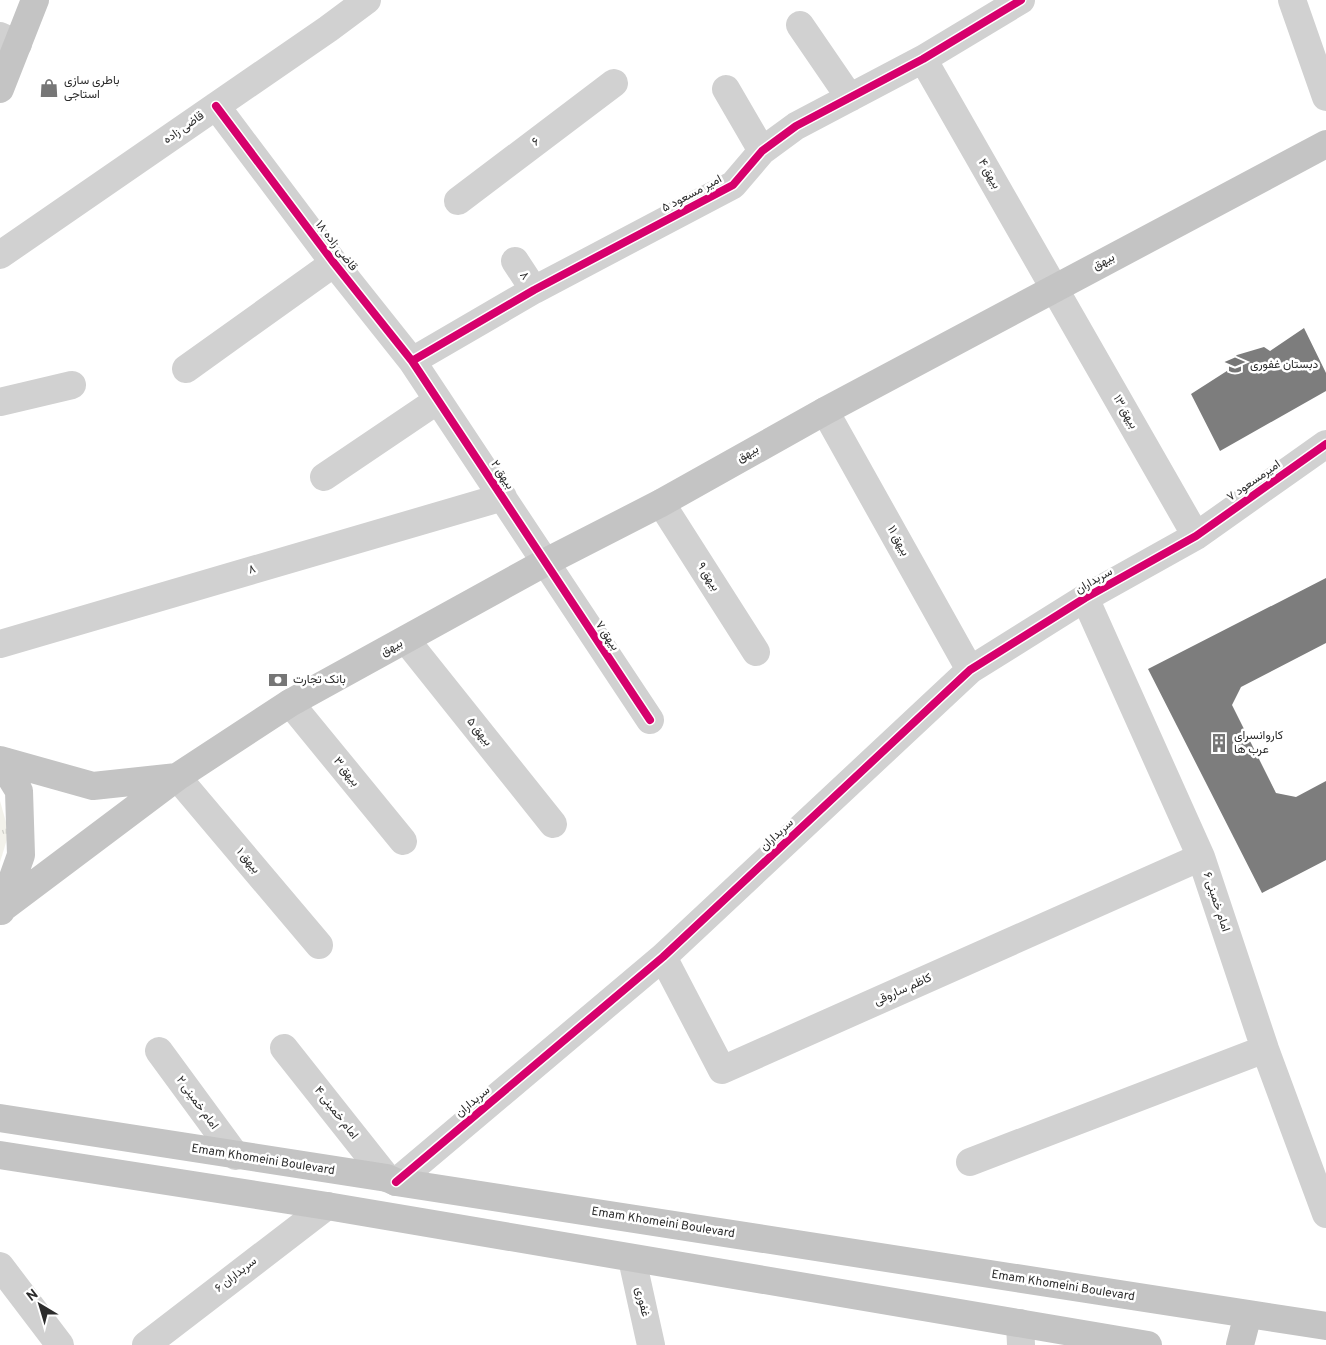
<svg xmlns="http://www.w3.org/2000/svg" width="1326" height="1345" font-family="Overpass,Vazirmatn,sans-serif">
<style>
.park{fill:url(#park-tufts)}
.building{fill:#7d7d7d}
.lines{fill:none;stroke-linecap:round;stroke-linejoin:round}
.minor{stroke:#d1d1d1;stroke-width:28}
.major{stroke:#c4c4c4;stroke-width:28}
.cycleway-casing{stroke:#fff;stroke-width:11}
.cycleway{stroke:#d6006c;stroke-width:8}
.labels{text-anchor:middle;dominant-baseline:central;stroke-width:5;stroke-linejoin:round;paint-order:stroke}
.poi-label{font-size:12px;fill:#2c2c2c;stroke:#fff;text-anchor:start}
.street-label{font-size:12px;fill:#2c2c2c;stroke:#fff}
</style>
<defs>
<pattern id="park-tufts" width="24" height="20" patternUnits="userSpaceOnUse" patternTransform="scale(1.25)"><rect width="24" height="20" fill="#f3f2eb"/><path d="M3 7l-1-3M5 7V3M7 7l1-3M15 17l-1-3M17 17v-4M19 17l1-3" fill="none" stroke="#d0d0ca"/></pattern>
</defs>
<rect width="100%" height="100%" fill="#fff"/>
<!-- park -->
<path class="park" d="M0,801L9,833L0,862Z"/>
<!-- building -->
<path class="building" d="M1304,328L1326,373V391L1220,451L1191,394L1230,369L1231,360L1237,355L1264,347L1270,351Z
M1326,578V643L1241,687L1232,705L1276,793L1296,797L1326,781V860L1262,893L1148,669Z"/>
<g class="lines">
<!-- minor -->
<path class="minor" d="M1292,0L1326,97
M800,25L850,98
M0,36L18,44
M923,59L1196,536
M726,89L762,151
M216,106L334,263L412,361L650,720
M458,201L614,83
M0,255L328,29L367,0
M515,261L534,290
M412,361L534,290L733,185L762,151L796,126L923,59L1021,0
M186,369L334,263
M0,402L72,385
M825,411L970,670
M324,477L438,400
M661,503L756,652
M1085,598L1201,857L1265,1049L1326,1214
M406,640L553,824
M0,644L503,497
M290,703L403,841
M177,777L319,945
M663,957L722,1070L1201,857
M284,1048L387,1178
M159,1051L236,1156
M970,1162L1265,1049
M396,1182L663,957L970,670L1085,598L1196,536L1326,444
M632,1259L651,1345
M0,1266L60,1345
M1020,1323L1021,1345
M146,1345L327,1206"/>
<!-- major -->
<path class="major" d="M0,89L35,0
M0,760L93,786L177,777
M0,760L19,791L21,855L1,911
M4,907L177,777L290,703L544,563L661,503L825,411L1326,144
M0,1118L387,1178L396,1182L1326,1326
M0,1155L327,1206L1148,1345
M1240,1345L1248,1314"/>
<!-- cycleway casing -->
<g class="cycleway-casing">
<path id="cycleway" d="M216,106L334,263L412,361L650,720
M412,361L534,290L733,185L762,151L796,126L923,59L1021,0
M396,1182L663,957L970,670L1085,598L1196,536L1326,444"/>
</g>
<!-- cycleway -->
<use href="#cycleway" class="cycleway"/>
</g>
<!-- icons -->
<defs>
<g id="shop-bare" transform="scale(1.5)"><path d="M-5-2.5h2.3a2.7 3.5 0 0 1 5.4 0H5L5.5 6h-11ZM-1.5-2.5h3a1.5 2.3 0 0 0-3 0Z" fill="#767676" stroke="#fff" stroke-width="2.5" paint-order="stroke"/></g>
<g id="school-bare" transform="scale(1.5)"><path d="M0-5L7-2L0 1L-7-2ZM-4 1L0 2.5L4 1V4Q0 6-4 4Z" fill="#767676" stroke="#fff" stroke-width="2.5" paint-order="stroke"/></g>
<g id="bank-bare" transform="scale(1.5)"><path d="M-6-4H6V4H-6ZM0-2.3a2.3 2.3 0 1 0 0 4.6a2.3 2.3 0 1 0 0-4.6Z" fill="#767676" stroke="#fff" stroke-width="2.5" paint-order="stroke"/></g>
<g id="building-bare" transform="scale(1.5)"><path d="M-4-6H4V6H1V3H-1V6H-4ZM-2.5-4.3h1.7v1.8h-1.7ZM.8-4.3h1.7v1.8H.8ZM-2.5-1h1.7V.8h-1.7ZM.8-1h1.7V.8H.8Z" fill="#767676" stroke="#fff" stroke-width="2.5" paint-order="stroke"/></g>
</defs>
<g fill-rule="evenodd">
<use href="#shop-bare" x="49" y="88"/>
<use href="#school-bare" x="1235" y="365"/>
<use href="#bank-bare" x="278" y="680"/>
<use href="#building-bare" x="1219" y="743"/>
</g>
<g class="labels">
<!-- poi labels -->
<g class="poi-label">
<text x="64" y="81">باطری سازی<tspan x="64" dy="14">استاجی</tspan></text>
<text x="1250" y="365">دبستان غفوری</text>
<text x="293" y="680">بانک تجارت</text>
<text x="1234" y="736">کاروانسرای<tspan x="1234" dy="14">عرب ها</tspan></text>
</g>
<!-- street labels -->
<g class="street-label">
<text transform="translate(184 128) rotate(-35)">قاضی زاده</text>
<text transform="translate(536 142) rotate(-37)">۶</text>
<text transform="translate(989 174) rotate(60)">بیهق ۴</text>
<text transform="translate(692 194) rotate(-28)">امیر مسعود ۵</text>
<text transform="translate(336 246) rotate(52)">قاضی زاده ۱۸</text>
<text transform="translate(1104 262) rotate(-28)">بیهق</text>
<text transform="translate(524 276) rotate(56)">۸</text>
<text transform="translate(1125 412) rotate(60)">بیهق ۱۳</text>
<text transform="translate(748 454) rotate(-29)">بیهق</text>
<text transform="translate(502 475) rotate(57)">بیهق ۲</text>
<text transform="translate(1254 481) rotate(-35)">امیرمسعود ۷</text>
<text transform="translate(898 541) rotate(61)">بیهق ۱۱</text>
<text transform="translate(252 570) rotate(-16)">۸</text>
<text transform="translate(708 577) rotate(57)">بیهق ۹</text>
<text transform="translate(1094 581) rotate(-30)">سربداران</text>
<text transform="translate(607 636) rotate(56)">بیهق ۷</text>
<text transform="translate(392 648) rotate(-28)">بیهق</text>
<text transform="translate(479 732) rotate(51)">بیهق ۵</text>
<text transform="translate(346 772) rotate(51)">بیهق ۳</text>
<text transform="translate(777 835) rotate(-43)">سربداران</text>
<text transform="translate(248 861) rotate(50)">بیهق ۱</text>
<text transform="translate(1216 902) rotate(72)">امام خمینی ۶</text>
<text transform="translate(903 990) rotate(-24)">کاظم ساروقی</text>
<text transform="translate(473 1102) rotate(-40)">سربداران</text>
<text transform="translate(197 1103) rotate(54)">امام خمینی ۲</text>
<text transform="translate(336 1113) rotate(52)">امام خمینی ۴</text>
<text transform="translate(263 1160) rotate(9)">Emam Khomeini Boulevard</text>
<text transform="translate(663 1223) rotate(9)">Emam Khomeini Boulevard</text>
<text transform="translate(236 1275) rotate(-38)">سربداران ۶</text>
<text transform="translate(1063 1286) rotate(9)">Emam Khomeini Boulevard</text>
<text transform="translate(642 1302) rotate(77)">غفوری</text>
</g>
</g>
<!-- north arrow -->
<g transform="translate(40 1305) rotate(322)" stroke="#ffffff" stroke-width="4" paint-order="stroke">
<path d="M0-4L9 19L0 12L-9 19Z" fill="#2c2c2c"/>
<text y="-8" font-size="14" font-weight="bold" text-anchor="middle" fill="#2c2c2c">N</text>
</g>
</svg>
